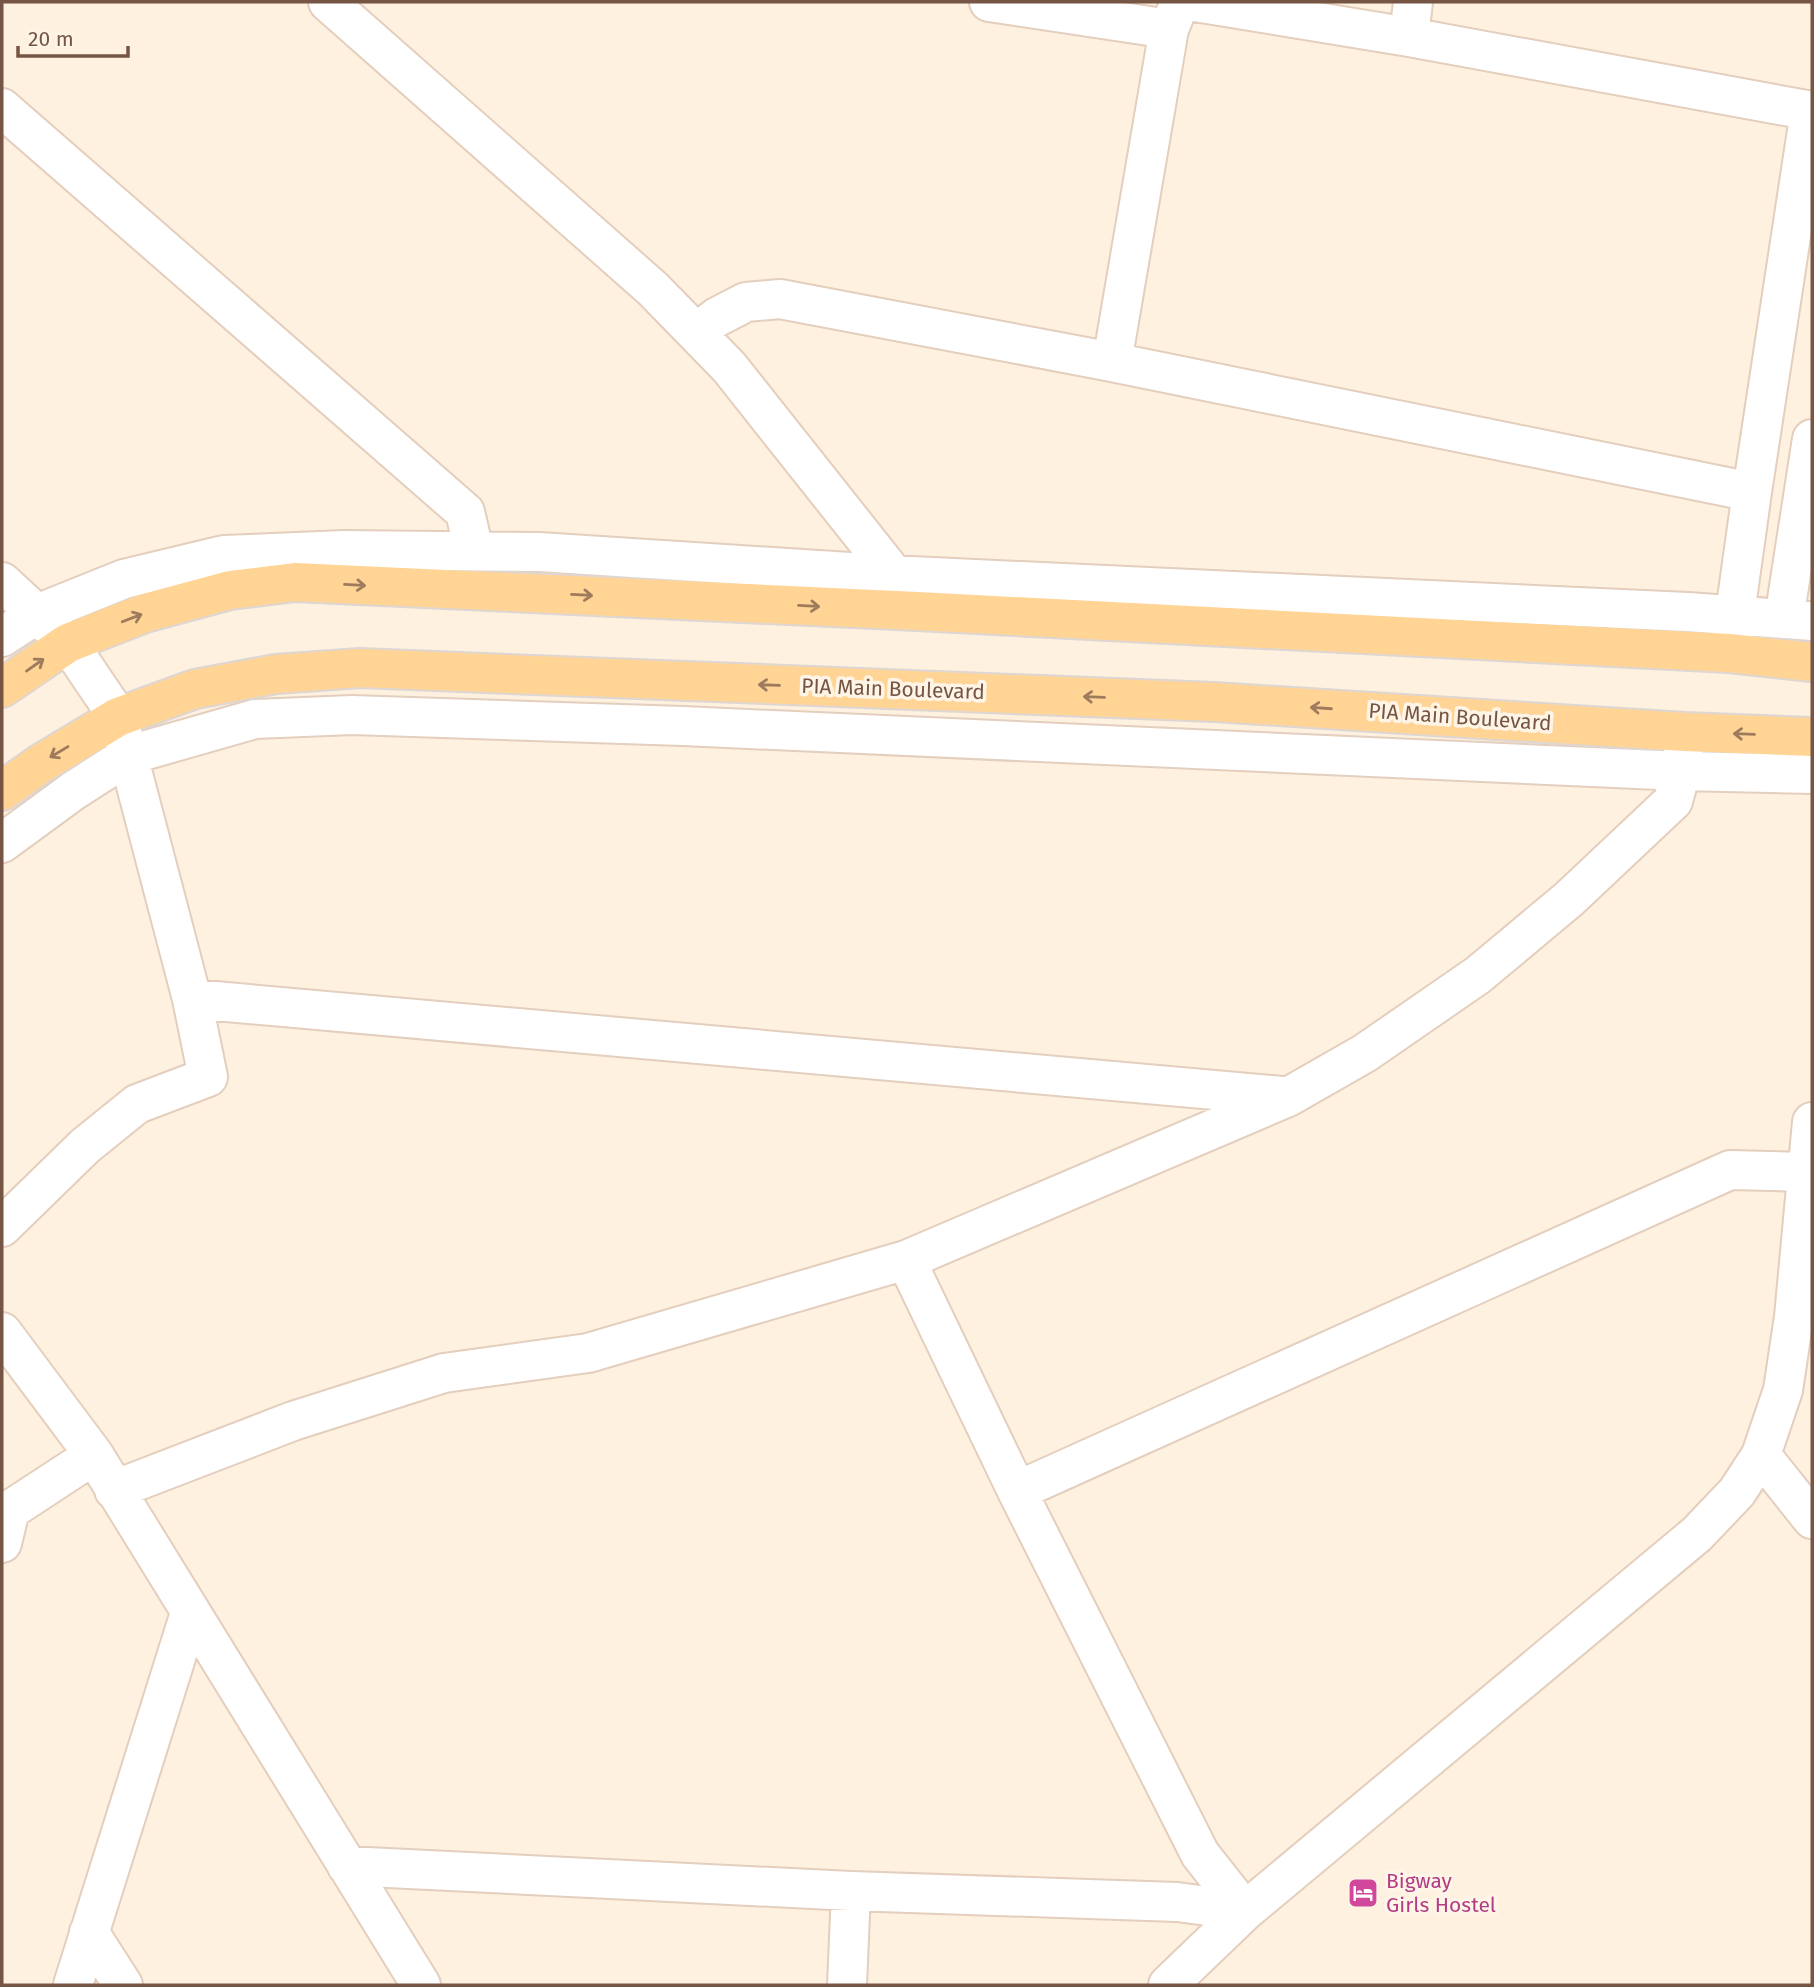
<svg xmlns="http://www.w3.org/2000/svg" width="1814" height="1987" font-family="'Fira Sans',sans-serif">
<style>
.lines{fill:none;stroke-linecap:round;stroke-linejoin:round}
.minor-casing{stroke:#e4cebd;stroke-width:42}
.major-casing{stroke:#ded6d2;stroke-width:42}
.minor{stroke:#fff;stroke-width:38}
.major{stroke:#ffd495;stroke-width:38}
.oneway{stroke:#9f7b5d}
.labels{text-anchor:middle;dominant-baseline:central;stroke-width:7;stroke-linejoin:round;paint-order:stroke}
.street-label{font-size:21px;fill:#765545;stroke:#fff5e7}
.hotel-label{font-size:21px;fill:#b23c85;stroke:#fff5e7;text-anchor:start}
</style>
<rect width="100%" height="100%" fill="#fef1df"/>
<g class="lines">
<!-- minor casing -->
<g class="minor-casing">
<path id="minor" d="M328,2L653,289L729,367L894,575
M989,2L1169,29
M1195,2L1409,37L1812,111
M1409,37L1413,2
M2,108L465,512L474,551
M696,333L717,317L746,302L780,299L1112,362L1752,492L1731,642
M1112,362L1169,29L1180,2
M1752,492L1810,111
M2,582L68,643L118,717L192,999L208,1077L137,1104L85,1146L2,1227
M1784,619L1812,439
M2,637L37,614L124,579L224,555L344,550L539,552L911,576L1688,612L1812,621
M2,843L73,791L129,755L255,719L352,715L683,726L1681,771L1812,774
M192,999L1282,1096
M906,1260L1017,1491L1200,1854L1245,1911
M2,1332L94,1455L421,1985
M1761,1455L1812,1519
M114,1490L293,1421L444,1373L588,1353L906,1260L1288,1097L1365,1053L1478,975L1569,899L1673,801L1681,771L1684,745
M1017,1491L1730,1170L1806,1172
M2,1543L10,1510L94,1455
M347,1866L851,1891L1177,1902L1245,1911
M89,1932L123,1985
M73,1985L190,1613
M847,1985L851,1891
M1168,1985L1245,1911L1697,1534L1737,1492L1761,1455L1783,1390L1794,1317L1812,1122"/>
</g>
<!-- major casing -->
<g class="major-casing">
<path id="major" d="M2,688L68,643L145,613L230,590L295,582L917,611L1729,653L1812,662
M2,791L40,764L118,717L195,689L276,674L360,668L1214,702L1685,732L1812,737"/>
</g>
<!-- minor -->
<use href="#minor" class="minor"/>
<!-- major -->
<use href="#major" class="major"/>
</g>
<!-- one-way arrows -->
<defs><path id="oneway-shaft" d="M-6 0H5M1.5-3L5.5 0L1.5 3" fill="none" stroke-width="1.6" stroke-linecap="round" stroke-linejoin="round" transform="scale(1.75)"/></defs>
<g class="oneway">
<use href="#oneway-shaft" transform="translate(355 585) rotate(3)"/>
<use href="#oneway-shaft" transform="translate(582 595) rotate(3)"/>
<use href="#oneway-shaft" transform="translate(809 606) rotate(3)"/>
<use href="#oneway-shaft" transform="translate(132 618) rotate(-21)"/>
<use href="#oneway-shaft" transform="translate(35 665) rotate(-35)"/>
<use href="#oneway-shaft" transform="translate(769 685) rotate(-178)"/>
<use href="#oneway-shaft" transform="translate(1094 697) rotate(-178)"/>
<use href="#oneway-shaft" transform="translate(1321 708) rotate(-176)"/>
<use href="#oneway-shaft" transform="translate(1744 734) rotate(-178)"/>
<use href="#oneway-shaft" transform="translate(59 752) rotate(149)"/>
</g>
<!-- icons -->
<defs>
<g id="hotel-square" transform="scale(1.575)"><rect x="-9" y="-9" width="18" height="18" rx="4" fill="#d1479c" stroke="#fff5e7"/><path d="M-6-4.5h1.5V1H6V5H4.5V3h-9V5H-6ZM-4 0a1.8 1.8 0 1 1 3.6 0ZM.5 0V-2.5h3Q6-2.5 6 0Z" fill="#fff"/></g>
</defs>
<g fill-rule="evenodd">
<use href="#hotel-square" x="1363" y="1893"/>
</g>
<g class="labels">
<!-- street labels -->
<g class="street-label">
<text transform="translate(893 689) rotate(2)">PIA Main Boulevard</text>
<text transform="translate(1460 717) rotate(4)">PIA Main Boulevard</text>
</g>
<!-- hotel labels -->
<g class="hotel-label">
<text x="1386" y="1881">Bigway<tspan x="1386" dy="24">Girls Hostel</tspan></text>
</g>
</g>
<!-- border -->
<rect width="1814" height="1987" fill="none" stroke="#765545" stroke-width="7"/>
<!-- scale -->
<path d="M18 46v10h110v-10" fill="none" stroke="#765545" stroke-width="3.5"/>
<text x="28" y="46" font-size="21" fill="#765545" stroke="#fff5e7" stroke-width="5" paint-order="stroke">20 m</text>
</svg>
